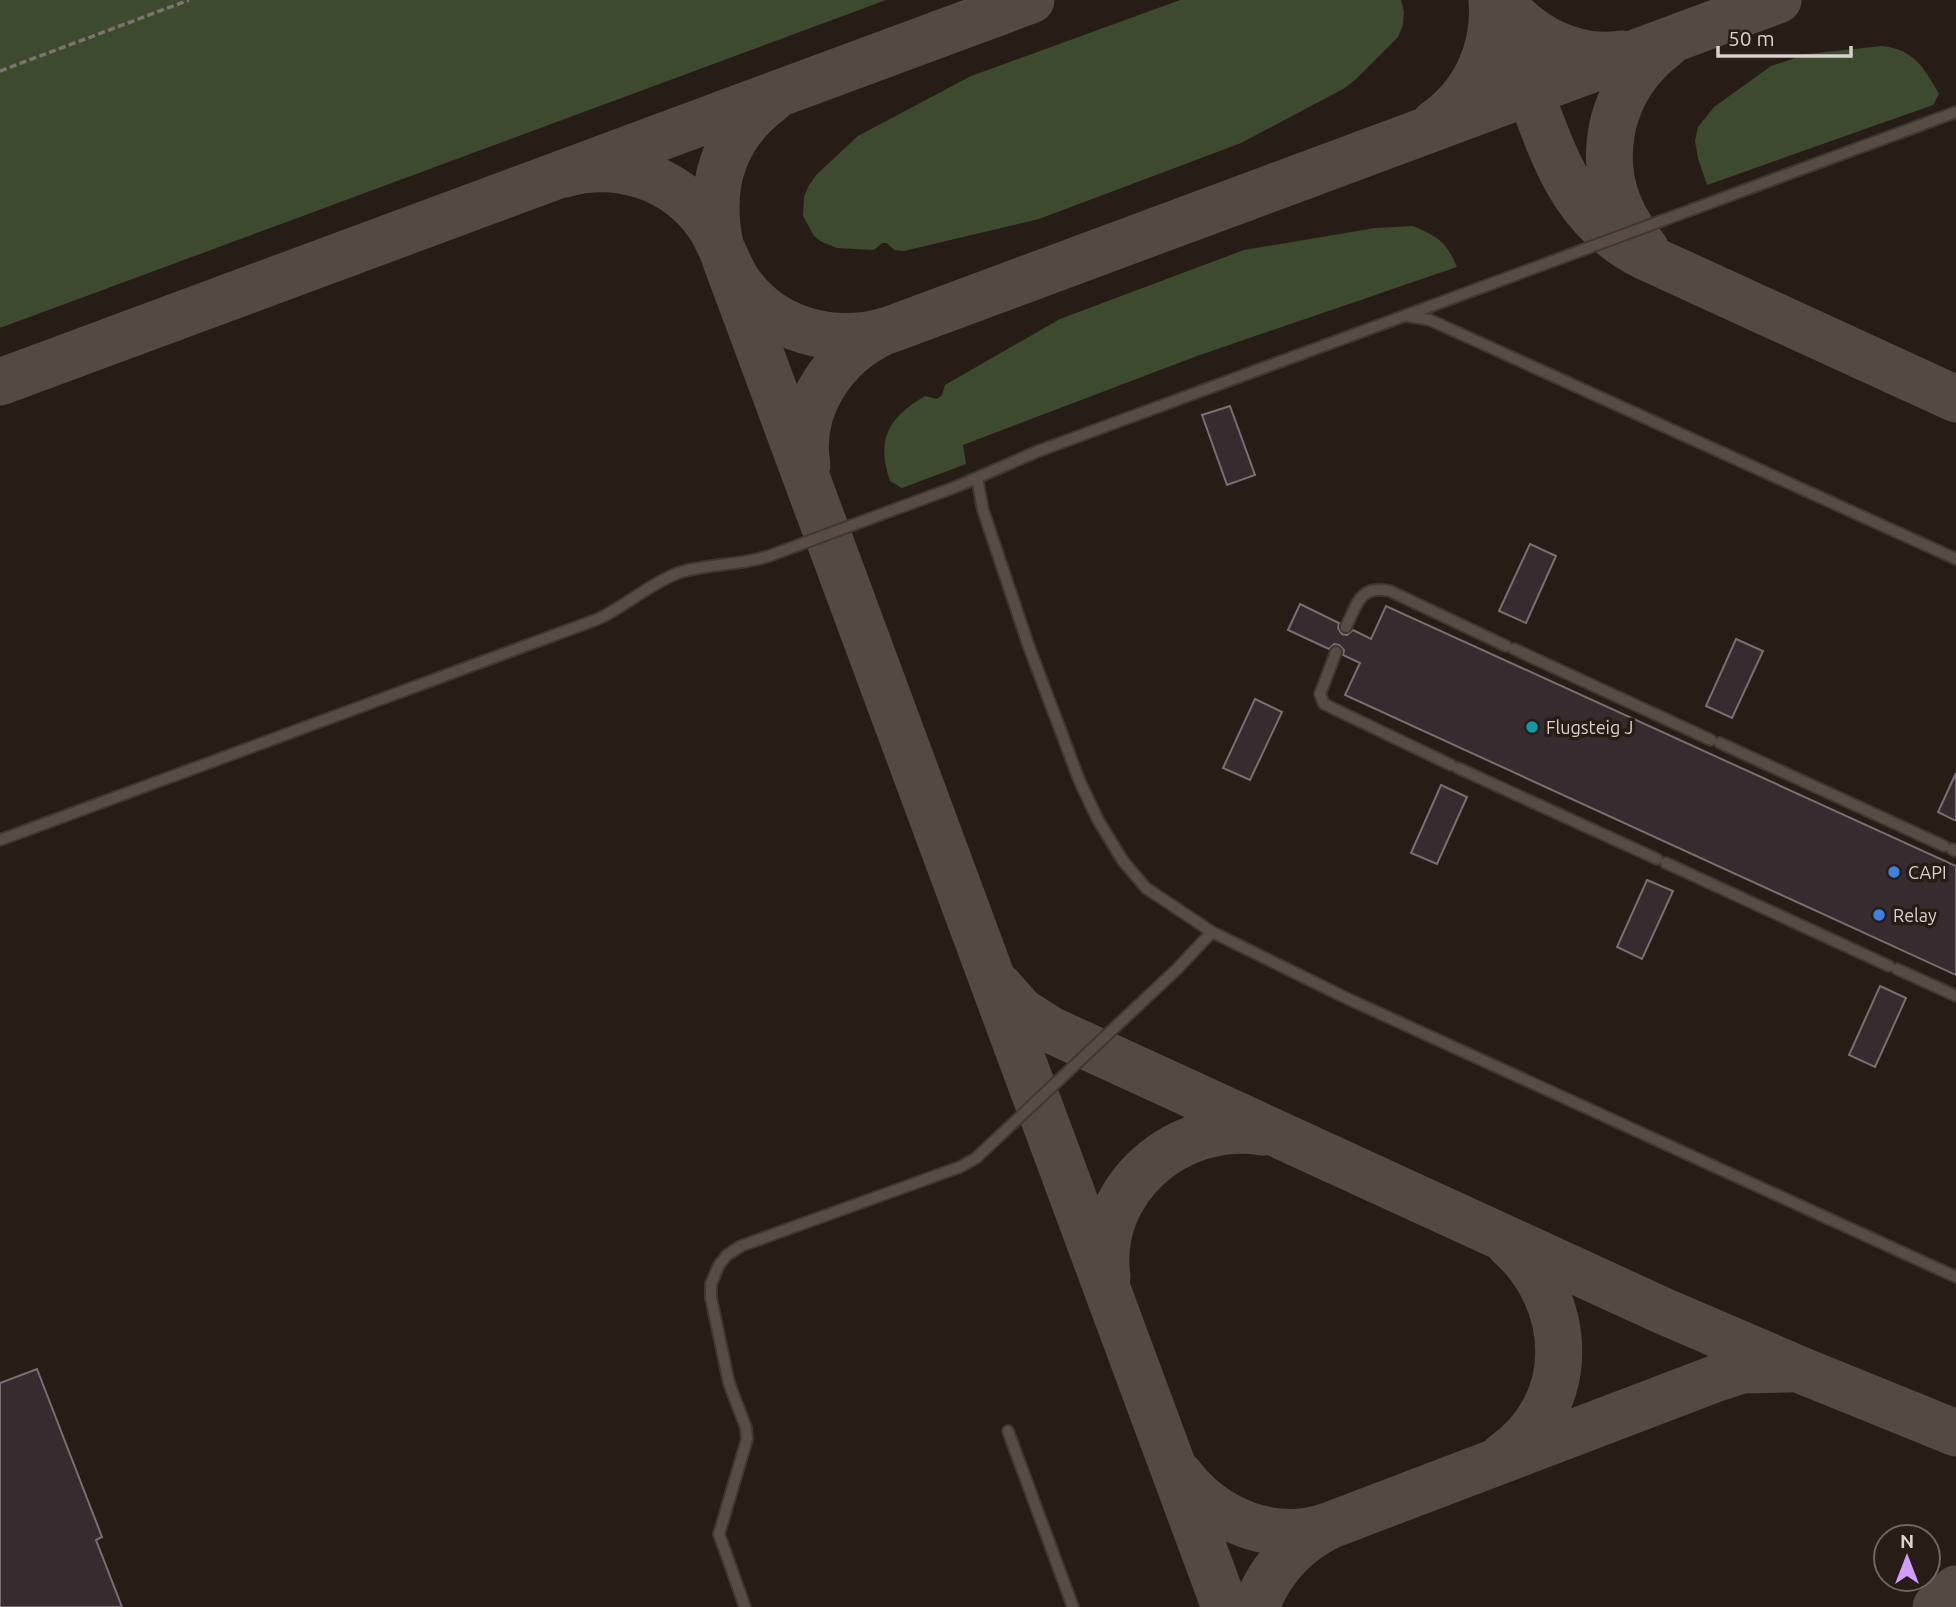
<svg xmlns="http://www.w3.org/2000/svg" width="1956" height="1607" font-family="Ubuntu,sans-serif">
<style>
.green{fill:#3e4a30}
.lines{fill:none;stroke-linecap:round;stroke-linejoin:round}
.taxiway{stroke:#544a44;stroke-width:47}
.building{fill:#382b30;stroke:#7c6d72;stroke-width:2}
.lane-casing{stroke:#403733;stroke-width:14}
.path{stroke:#7c736d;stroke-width:3.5;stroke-dasharray:7 3.5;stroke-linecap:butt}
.lane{stroke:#584c44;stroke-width:10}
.culture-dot{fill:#0f9aa8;stroke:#271d16;stroke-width:2.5}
.shop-dot{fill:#3f7fe0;stroke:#271d16;stroke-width:2.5}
.labels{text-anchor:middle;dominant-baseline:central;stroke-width:7;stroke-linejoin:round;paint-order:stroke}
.poi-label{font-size:18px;fill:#d8d1cc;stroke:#271d16;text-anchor:start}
</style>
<rect width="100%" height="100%" fill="#271d16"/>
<!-- green -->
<path class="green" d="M0,0H886L0,328Z
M1180,0H1401L1404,12L1403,25L1398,37L1356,79L1345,88L1241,143L1039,219L904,251L894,250L887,243H882L874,250L837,248L822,242L814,236L803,216L804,197L808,187L816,175L858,136L971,76Z
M1882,46C1914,49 1925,69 1939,94L1933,105L1707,185L1698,158L1695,141L1698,127L1714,107L1771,66L1807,54Z
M1413,226C1438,237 1446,241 1457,267L1197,356L963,445L966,464L902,488L890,481C876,439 888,418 925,396L937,399L942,395L945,385L1060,319L1244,250L1375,228Z"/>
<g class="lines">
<!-- taxiway -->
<path class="taxiway" d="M1496,0C1509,35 1522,71 1535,106C1559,171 1580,224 1646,257L1956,399
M1500,0C1529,37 1574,61 1622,54
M1435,123C1475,95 1496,49 1492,0
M564,174C618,159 674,177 707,222C720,240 725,261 737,280C770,330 832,347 889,330L1778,0
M720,245C708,187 722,136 771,100
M1645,248C1638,241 1634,233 1629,225C1592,164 1609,87 1666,45
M725,258L1225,1607
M0,382L1031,0
M807,465C797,408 834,354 885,331
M999,986L1021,1011L1051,1030L1661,1310L1803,1371L1956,1433
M1107,1277C1095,1189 1178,1118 1263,1132
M1503,1456C1579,1403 1574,1301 1508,1243
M1180,1475C1214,1520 1273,1545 1328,1526
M1256,1607C1270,1570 1295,1542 1331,1525L1717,1378L1742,1370L1790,1369
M1936,1607L1956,1589"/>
</g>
<!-- building -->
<path class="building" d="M1230,406L1255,475L1227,485L1202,415Z
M1530,544L1556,556L1526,623L1499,611Z
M1300,604L1339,623L1338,628L1342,634L1347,635L1353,630L1371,639L1386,606L1956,866V975L1345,695L1360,663L1343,655L1344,650L1339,645L1334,644L1329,649L1288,630Z
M1736,639L1763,651L1732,718L1706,706Z
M1255,699L1282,712L1250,780L1223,768Z
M1956,773V821L1938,812Z
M1441,785L1467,797L1437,864L1411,853Z
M1647,880L1673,891L1642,959L1617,947Z
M1880,986L1906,998L1875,1067L1849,1055Z
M37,1369L102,1537L96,1540L122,1607H0V1383Z"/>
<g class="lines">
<!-- lane casing -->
<g class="lane-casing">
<path id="lane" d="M1408,316L1430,320L1956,559
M977,478L983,510L1029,647L1080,782L1098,820L1123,861L1146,888L1212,932L1344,997L1956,1277
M1346,627C1357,604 1360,584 1390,591L1506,646
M1514,649L1711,740
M1336,652L1320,694L1324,704L1451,765
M1720,743L1944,846
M1458,768L1657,859
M0,840L598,619C626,606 649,584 678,573C708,563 739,566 769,556L958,486L1036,452L1956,112
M1952,849L1956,851
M1666,863L1889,966
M1897,969L1956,996
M1008,1431L1073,1607
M745,1607L719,1534L747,1439L746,1428L729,1383L711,1298V1284L719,1265L727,1255L741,1246L960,1167L976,1158L1177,969L1212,932"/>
</g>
<!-- path -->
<path class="path" d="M0,71L189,0"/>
<!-- lane -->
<use href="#lane" class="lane"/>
</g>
<!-- markers -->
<circle class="culture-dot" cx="1532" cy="727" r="7"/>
<g class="shop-dot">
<circle cx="1894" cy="872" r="7"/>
<circle cx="1879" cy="915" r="7"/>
</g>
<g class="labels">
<!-- poi labels -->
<g class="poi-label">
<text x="1546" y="727">Flugsteig J</text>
<text x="1908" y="872">CAPI</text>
<text x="1893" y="915">Relay</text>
</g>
</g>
<!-- north arrow -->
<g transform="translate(1907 1558)"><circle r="33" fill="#271d16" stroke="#6e655f" stroke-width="2"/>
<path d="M0-5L12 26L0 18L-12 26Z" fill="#d19dfe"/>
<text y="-10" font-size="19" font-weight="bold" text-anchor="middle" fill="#d8d1cc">N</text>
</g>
<!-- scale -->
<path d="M1718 46v10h133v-10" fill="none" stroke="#d8d1cc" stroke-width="3.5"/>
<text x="1728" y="46" font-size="21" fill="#d8d1cc" stroke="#271d16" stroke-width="5" paint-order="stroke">50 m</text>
</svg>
